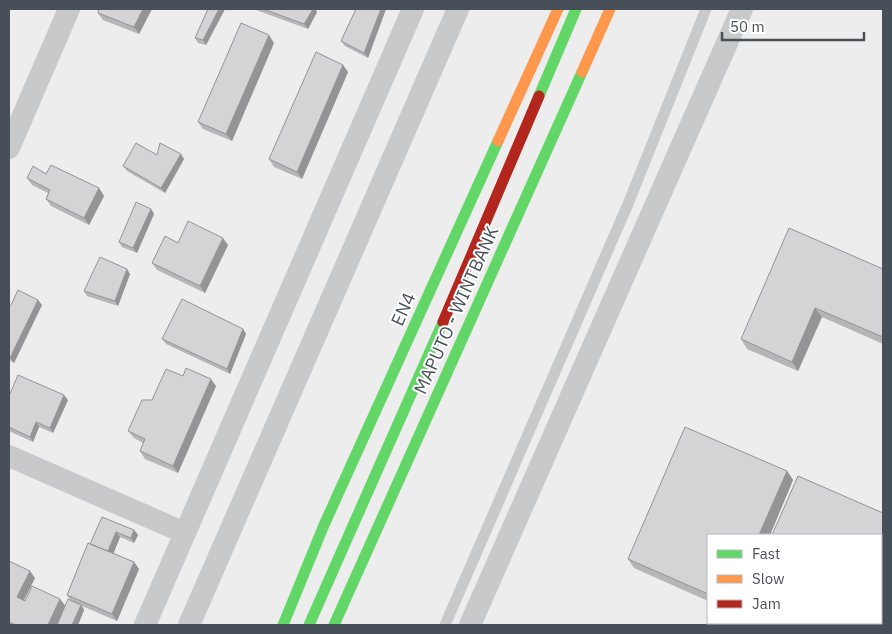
<svg xmlns="http://www.w3.org/2000/svg" width="892" height="634" font-family="'IBM Plex Sans',sans-serif">
<style>
.lines{fill:none;stroke-linecap:round;stroke-linejoin:round}
.lane{stroke:#c8c9cb;stroke-width:11}
.street{stroke:#c8c9cb;stroke-width:22}
.fast{stroke:#63d668;stroke-width:11}
.slow{stroke:#ff974d;stroke-width:11}
.jam{stroke:#b3261e;stroke-width:11}
.wall{fill:#b6b6b8}
.shaded-wall{fill:#949496}
.building{fill:#d4d4d6;stroke:#949496}
.labels{text-anchor:middle;dominant-baseline:central;stroke-width:4;stroke-linejoin:round;paint-order:stroke}
.street-label{font-size:18px;fill:#475058;stroke:#fff}
</style>
<rect width="100%" height="100%" fill="#eeeded"/>
<g class="lines">
<!-- lane -->
<path class="lane" d="M445,625L628,204L706,9"/>
<!-- street -->
<path class="street" d="M9,148L69,9
M9,456L185,533
M145,625L413,9
M189,625L458,9
M470,625L742,9"/>
<!-- fast -->
<path class="fast" d="M539,96L576,9
M283,625L324,525L498,141
M309,625L443,322
M334,625L582,72"/>
<!-- slow -->
<path class="slow" d="M582,72L610,9
M498,141L558,9"/>
<!-- jam -->
<path class="jam" d="M443,322L539,96"/>
</g>
<!-- wall -->
<path class="wall" d="M99,9H152L139,34L103,20L98,13Z
M208,9H225L206,45L198,43L195,38Z
M253,9H315L317,12L308,29Z
M356,9H386L368,58L345,46L341,41Z
M274,43L232,141L203,129L198,122Z
M343,65L348,72L302,179L274,167L269,159Z
M157,155L184,159L165,193L127,171L123,166Z
M46,174L99,188L104,196L89,225L51,206L46,199L48,193L32,185L27,178Z
M151,209L154,214L137,253L122,247L119,242Z
M178,243L228,245L205,293L157,270L152,263Z
M883,269V344L822,317L798,371L747,349L741,339Z
M130,274L118,306L87,296L84,291Z
M38,300L42,305L14,363L9,360V307Z
M243,329L246,334L230,374L166,344L162,339Z
M183,376L216,386L178,473L145,459L140,451L143,443L134,438L128,431L152,400Z
M9,396L68,400L53,433L39,427L33,442L9,431Z
M787,471L793,480L770,535H708V601L634,568L628,559Z
M102,517L134,530L138,535L134,543L120,537L113,553L134,562L139,569L117,621L82,606L84,610L78,625H9V561L35,578L24,600L60,599L65,606L70,600L67,595L90,544Z
M761,623H881L883,625H766Z"/>
<!-- shaded-wall -->
<path class="shaded-wall" d="M143,9H152L139,34L134,27Z
M219,9H225L206,45L203,40Z
M313,9H315L317,12L308,29L304,24Z
M381,9H386L368,58L364,53Z
M269,35L274,43L232,141L226,134Z
M343,65L348,72L302,179L297,172Z
M181,154L184,159L165,193L161,188Z
M99,188L104,196L89,225L84,218Z
M151,209L154,214L137,253L133,248Z
M223,238L228,245L205,293L200,286Z
M127,269L130,274L118,306L115,301Z
M38,300L42,305L14,363L10,358Z
M815,308L822,317L798,371L792,362Z
M243,329L246,334L230,374L227,369Z
M211,379L216,386L178,473L173,466Z
M64,395L68,400L53,433L50,428Z
M36,422L39,427L33,442L30,437Z
M787,471L793,480L770,535H759Z
M134,530L138,535L134,543L131,538Z
M116,532L120,537L112,557L108,552Z
M883,556V580L881,586V562Z
M134,562L139,569L117,621L112,614Z
M30,571L35,578L22,604L17,597Z
M60,599L66,607L57,625H48Z
M81,605L84,610L78,625H72Z
M854,623H865L864,625H853Z"/>
<!-- building -->
<path class="building" d="M99,9H143L134,27L98,13Z
M208,9H219L203,40L195,38Z
M263,9H313L304,24Z
M356,9H381L364,53L341,41Z
M241,23L269,35L226,134L198,122Z
M316,52L343,65L297,172L269,159Z
M136,143L157,155L160,143L181,154L161,188L123,166Z
M51,165L99,188L84,218L46,199L50,190L27,178L33,166L46,174Z
M136,202L151,209L133,248L119,242Z
M188,221L223,238L200,286L152,263L165,236L178,243Z
M789,228L883,269V337L815,308L792,362L741,339Z
M100,257L127,269L115,301L84,291Z
M18,290L38,300L10,358L9,357V307L11,305Z
M182,299L243,329L227,369L162,339Z
M186,368L211,379L173,466L140,451L145,439L128,431L142,400H152L166,369L183,376Z
M18,375L64,395L50,428L36,422L30,437L9,427V396Z
M685,427L787,471L759,535H708V594L628,559Z
M798,476L883,513V556L881,562V535H772Z
M102,517L134,530L131,538L116,532L108,551L90,544Z
M88,543L134,562L112,614L67,595Z
M9,561L30,571L17,597L25,601L32,586L60,599L48,625H16L9,622Z
M883,578V625H863L864,623H881V584Z
M68,599L81,605L72,625H57Z
M775,623H854L853,625H781Z"/>
<g class="labels">
<!-- street labels -->
<g class="street-label">
<text transform="translate(403 309) rotate(-66)">EN4</text>
<text transform="translate(456 310) rotate(-66)">MAPUTO - WINTBANK</text>
</g>
</g>
<!-- border -->
<rect width="892" height="634" fill="none" stroke="#475058" stroke-width="20"/>
<!-- legend -->
<rect x="707" y="534" width="175" height="90" fill="#ffffff" stroke="#b5b9bc"/>
<rect x="717" y="550" width="25" height="8" fill="#63d668" stroke="#b5b9bc"/>
<text x="752" y="559" font-size="15" fill="#475058">Fast</text>
<rect x="717" y="575" width="25" height="8" fill="#ff974d" stroke="#b5b9bc"/>
<text x="752" y="584" font-size="15" fill="#475058">Slow</text>
<rect x="717" y="600" width="25" height="8" fill="#b3261e" stroke="#b5b9bc"/>
<text x="752" y="609" font-size="15" fill="#475058">Jam</text>
<!-- scale -->
<path d="M722 32v8h142v-8" fill="none" stroke="#475058" stroke-width="2.5"/>
<text x="730" y="32" font-size="15" fill="#475058" stroke="#ffffff" stroke-width="4" paint-order="stroke">50 m</text>
</svg>
